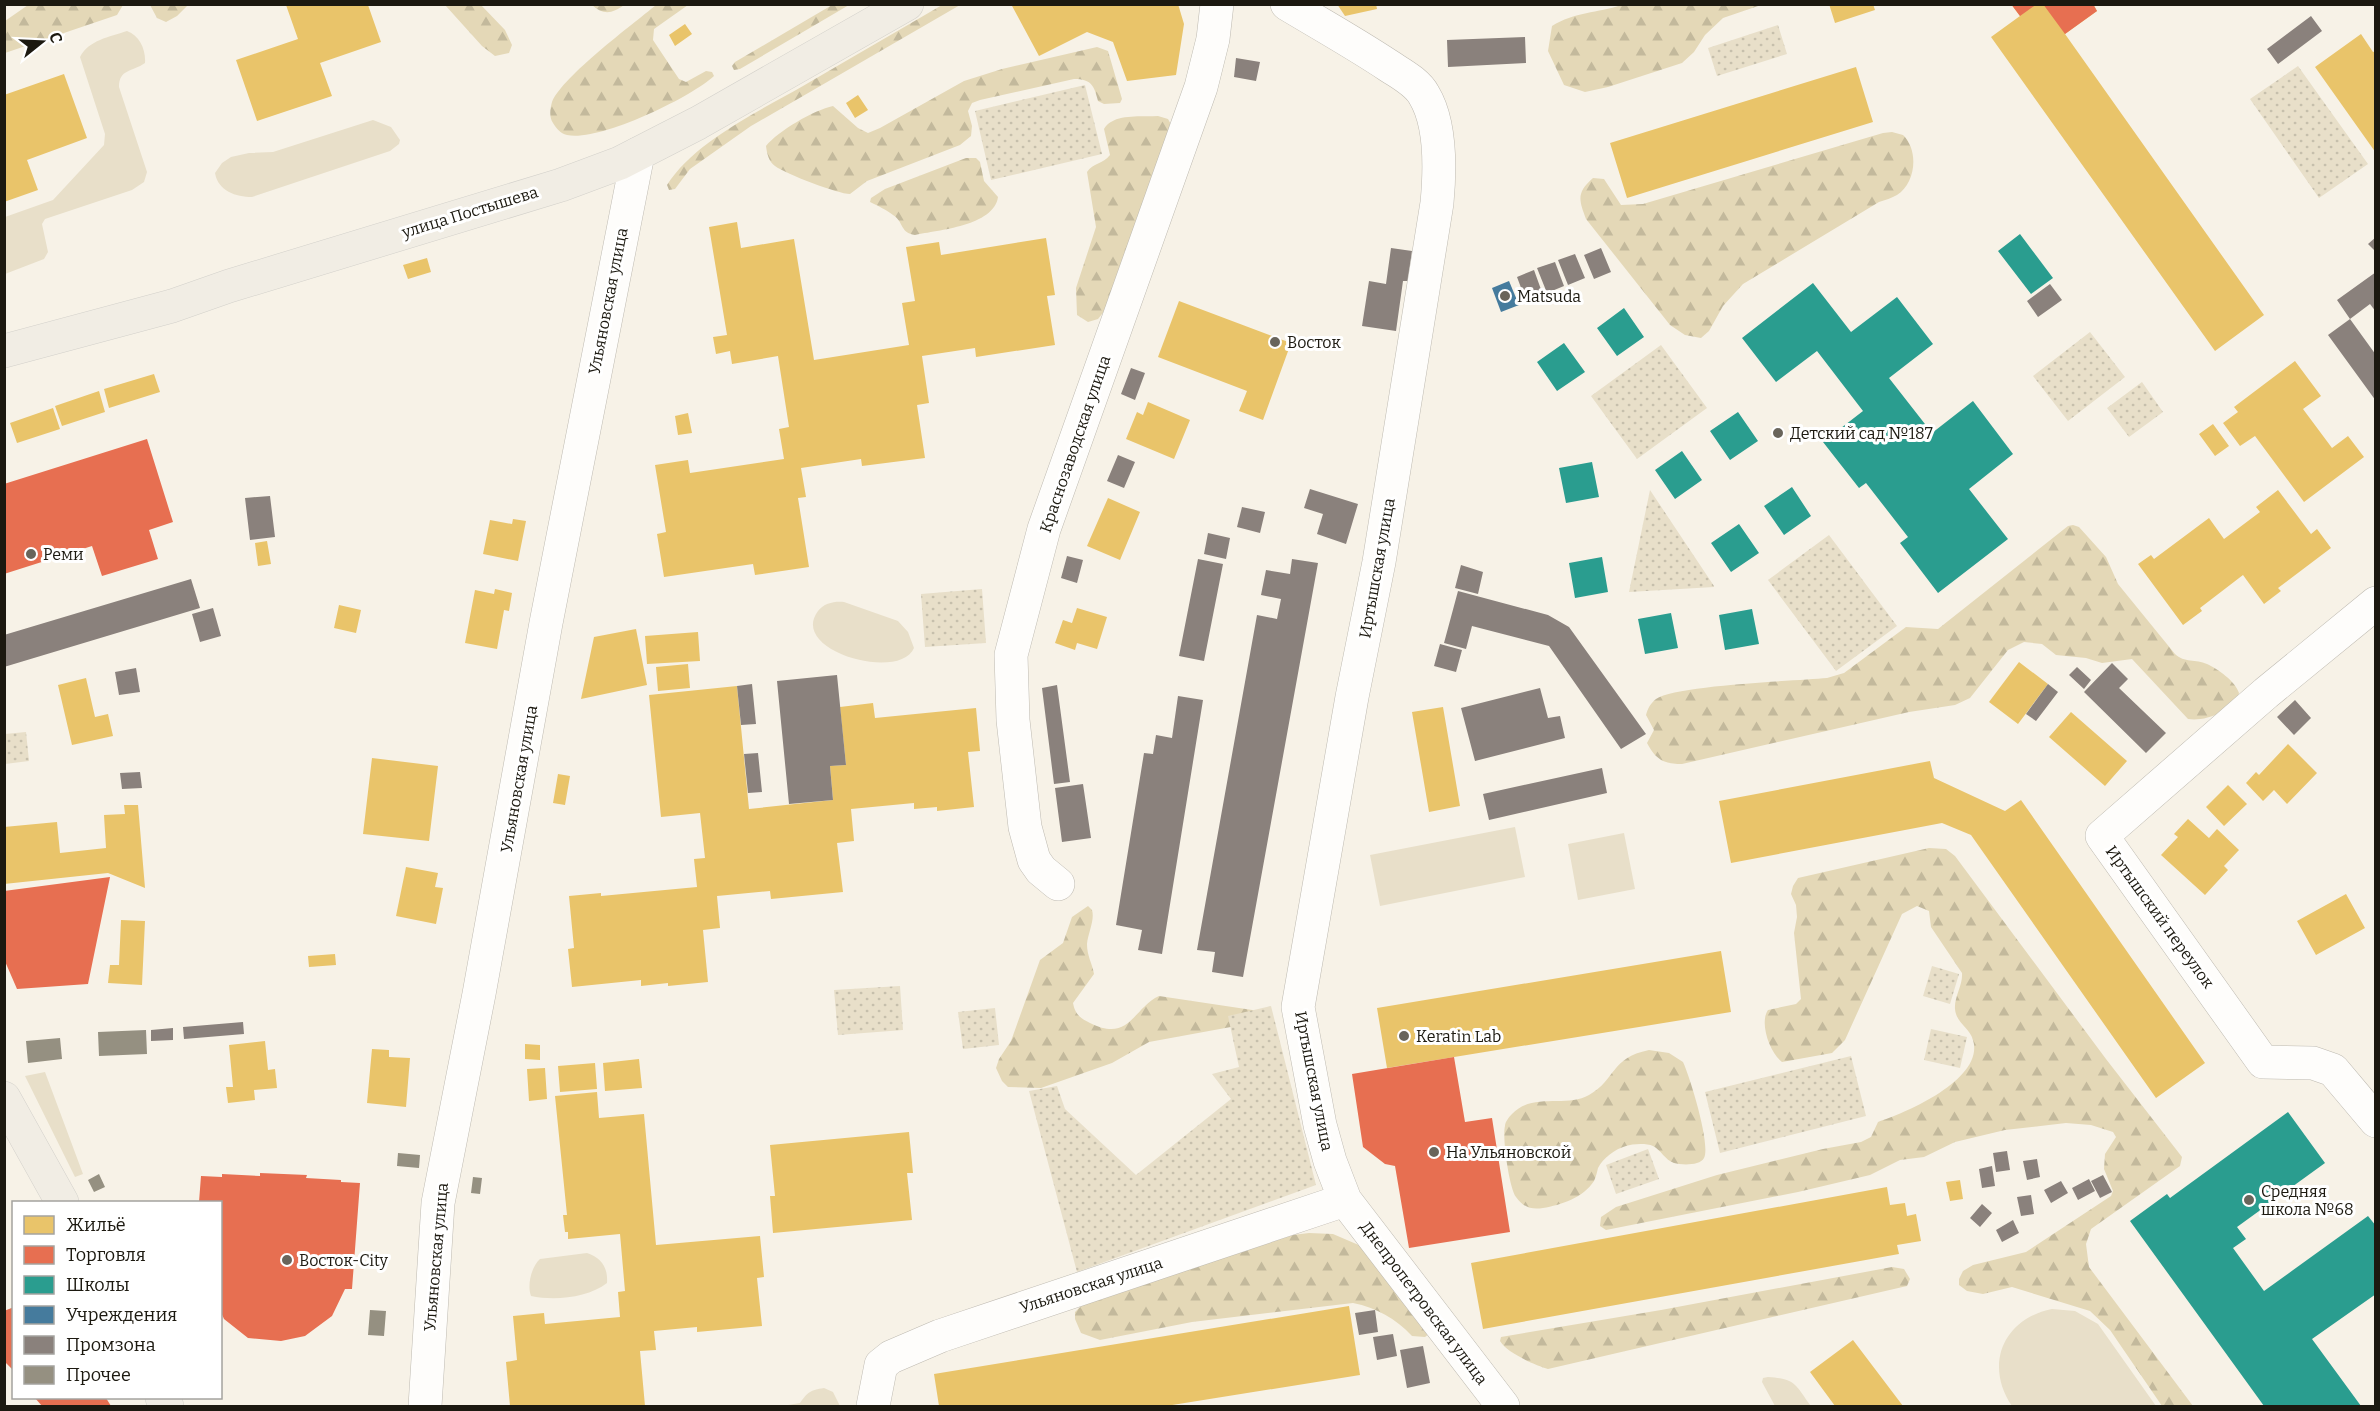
<svg xmlns="http://www.w3.org/2000/svg" width="2380" height="1411" font-family="Bitter,serif">
<style>
.grass{fill:#e8dfc9}
.forest{fill:url(#forest-firs)}
.park{fill:url(#park-dots)}
.homes{fill:#e9c46a}
.shops{fill:#e76f51}
.schools{fill:#2a9d8f}
.public{fill:#457b9d}
.industry{fill:#8a817c}
.building{fill:#959081}
.lines{fill:none;stroke-linecap:round;stroke-linejoin:round}
.minor-casing{stroke:#bebab1;stroke-width:34}
.major-casing{stroke:#d3d1cb;stroke-width:34}
.minor{stroke:#fefdfb;stroke-width:33}
.major{stroke:#f1ede4;stroke-width:33}
.poi-dot{fill:#69655b;stroke:#fff;stroke-width:2}
.labels{text-anchor:middle;dominant-baseline:central;stroke-width:6;stroke-linejoin:round;paint-order:stroke}
.street-label{font-size:16px;fill:#1c1910;stroke:#fff}
.poi-label{font-size:16px;fill:#1c1910;stroke:#fff;text-anchor:start}
</style>
<defs>
<pattern id="forest-firs" width="22" height="20" patternUnits="userSpaceOnUse" patternTransform="scale(1.5)"><rect width="22" height="20" fill="#e4d8b7"/><path d="M5 1l3.5 6h-7zM16 11l3.5 6h-7z" fill="#c3b99c"/></pattern>
<pattern id="park-dots" width="8" height="8" patternUnits="userSpaceOnUse" patternTransform="scale(1.5)"><rect width="8" height="8" fill="#e8dfc9"/><path d="M2 2h.1M6 6h.1" fill="none" stroke="#c6bfac" stroke-width="1.8" stroke-linecap="round"/></pattern>
</defs>
<rect width="100%" height="100%" fill="#f7f2e7"/>
<!-- grass -->
<path class="grass" d="M127,31C140,36 146,50 145,63C132,72 119,69 119,87L147,172L144,182L132,190L45,219L42,224L48,252L44,259L5,274V217L53,200L104,145L105,134L80,57C89,40 109,37 127,31Z
M373,120L391,127L400,140L399,144L390,151L252,197C236,197 218,191 215,173L222,163L231,157L249,153L273,152Z
M844,602L898,621L908,632L914,648C900,682 788,651 818,611C824,603 835,601 844,602Z
M1515,827L1525,877L1380,906L1370,855Z
M1624,833L1635,889L1578,900L1568,844Z
M45,1072L83,1174L75,1177L25,1076Z
M587,1253C602,1258 608,1268 607,1283C588,1298 554,1301 531,1296C527,1286 531,1267 540,1259Z
M2052,1309L2075,1311L2098,1324L2156,1406H2012C1984,1365 2003,1319 2052,1309Z
M1768,1377C1797,1379 1795,1385 1811,1406H1775L1762,1382L1763,1378Z
M824,1388L833,1392L840,1406H782L800,1403C808,1392 810,1390 824,1388Z"/>
<!-- forest -->
<path class="forest" d="M28,5V4L123,5L117,15L5,53V21Z
M150,5V4L188,5L177,16L166,22L157,18Z
M445,5H481L505,30L512,45L509,53L495,56L482,46Z
M592,5H624C612,14 603,15 592,5Z
M656,5H688L654,29L653,40L679,79L686,82L706,71L712,72L714,76C690,98 599,142 567,135C560,133 557,129 553,123C549,117 550,109 552,102C563,76 632,25 656,5Z
M832,5H849L740,69L734,70L732,66L735,62Z
M942,5H960L751,126L690,169L675,189L669,190L667,185C694,142 759,111 803,86C849,59 896,32 942,5Z
M1621,5V4L1761,5L1723,18L1705,35L1694,52L1682,63L1608,87L1585,92L1564,85L1548,51L1552,26C1574,12 1598,13 1621,5Z
M1097,47L1108,51L1122,99L1120,103L1104,104L1098,101C1094,85 1091,79 1074,79L980,100L972,103L968,111L972,126L971,136L960,145L867,181L850,194C838,194 786,174 775,166C769,162 767,154 766,146C778,131 814,110 833,106L858,128L868,133L880,128L964,81L1002,69Z
M1158,116L1168,119L1173,128L1106,309L1098,319L1088,322L1077,315L1076,288L1096,227L1087,172C1093,163 1103,164 1110,155L1104,129C1113,113 1141,117 1158,116Z
M1892,132L1903,135C1919,150 1916,183 1897,195C1892,198 1885,200 1879,202L1743,284L1723,306L1709,331L1701,338L1685,335L1670,325L1586,219C1579,200 1576,193 1593,178L1604,179L1621,205L1643,204L1883,133Z
M966,158H976L980,162L984,181L998,197C994,226 938,230 915,235C900,233 904,222 893,215C887,210 878,206 870,202L871,198L885,189Z
M2073,525L2079,527L2106,557L2118,584L2175,654C2184,663 2196,659 2207,664C2218,669 2235,681 2239,693C2234,711 2205,722 2188,719L2132,659L2102,663L2086,658L2056,655L2042,644L2024,642L2008,650L1970,698L1955,705L1909,712L1682,764C1664,764 1656,760 1647,743L1654,730L1646,715C1648,708 1650,704 1656,699C1676,685 1795,681 1827,678L1844,673L1906,627L1938,629L2068,526Z
M1929,848L1946,849L1955,856L2106,1059L2182,1157L2180,1166L2091,1229L2086,1244L2089,1267L2193,1406H2162L2110,1330L2090,1311L2012,1287L1983,1294L1967,1291L1959,1285V1279L1963,1271L1973,1265L2026,1252L2111,1196L2113,1191L2104,1169L2105,1154L2116,1137L2113,1132L2091,1125L2066,1123L2005,1130L1955,1142L1924,1157L1900,1160L1870,1175L1798,1192L1606,1230L1600,1226L1601,1217L1616,1207L1717,1175L1823,1149L1861,1142L1871,1137L1878,1122C1906,1113 1985,1079 1973,1040C1970,1028 1956,1023 1955,1009C1954,997 1963,985 1962,973L1931,927L1929,911L1917,906L1902,914L1845,1040L1832,1053L1782,1062C1770,1053 1759,1023 1768,1010L1796,1004L1801,999L1794,933L1797,917L1796,905L1791,894L1793,886L1798,878Z
M1088,906L1092,910C1095,920 1088,933 1087,944C1087,956 1092,963 1094,974L1073,1003C1075,1014 1080,1018 1090,1023C1130,1043 1133,1008 1159,996L1259,1011L1258,1022L1149,1042L1112,1063L1041,1088L1008,1087L1002,1081L996,1068L999,1059L1011,1041L1040,960L1063,943L1072,917Z
M1649,1050L1669,1053L1683,1062C1690,1077 1711,1145 1704,1158C1700,1166 1681,1165 1674,1163C1665,1160 1661,1150 1653,1146C1646,1143 1632,1144 1626,1146C1615,1149 1603,1158 1598,1168C1597,1172 1596,1177 1594,1181C1583,1198 1561,1205 1543,1208C1531,1210 1523,1207 1516,1197C1509,1187 1502,1137 1505,1126C1505,1122 1509,1117 1512,1114C1532,1092 1566,1108 1589,1095C1616,1080 1610,1058 1649,1050Z
M1309,1233L1333,1234L1361,1246L1430,1333L1425,1337L1412,1336C1395,1318 1377,1308 1353,1303L1192,1322L1100,1340L1081,1333L1075,1319V1312L1084,1303L1293,1235Z
M1892,1267L1904,1269L1910,1279L1907,1286L1548,1369C1535,1365 1507,1353 1500,1341L1501,1337L1661,1310Z"/>
<!-- park -->
<path class="park" d="M1778,25L1787,54L1717,76L1708,48Z
M2298,66L2368,164L2319,198L2250,99Z
M1085,85L1102,154L991,180L975,111Z
M2090,332L2125,377L2068,421L2033,376Z
M1661,345L1707,408L1637,459L1591,396Z
M2142,382L2163,412L2129,437L2107,408Z
M1650,490L1714,586V587L1629,592Z
M1829,535L1897,626L1836,671L1768,580Z
M982,589L986,643L925,647L921,594Z
M26,732L29,761L5,764V734Z
M1932,966L1959,974L1950,1004L1923,996Z
M900,986L903,1030L838,1035L834,990Z
M1271,1006L1316,1185L1077,1272L1029,1091L1057,1086L1065,1109L1136,1175L1231,1099L1212,1074L1239,1067L1228,1016Z
M995,1008L999,1045L963,1049L958,1012Z
M1931,1029L1967,1037L1960,1068L1924,1060Z
M1851,1056L1866,1116L1720,1153L1705,1092Z
M1648,1149L1659,1179L1616,1194L1606,1165Z"/>
<!-- homes -->
<path class="homes" d="M1011,4H1178L1184,24L1176,75L1127,81L1113,42L1087,32L1039,56Z
M1337,4H1376L1377,9L1345,16Z
M1829,4H1873L1875,10L1835,23Z
M2011,4H2093L2097,11L2065,34L2264,315L2215,351L1991,37L2020,16Z
M286,5H368L381,42L320,63L332,96L257,121L236,60L298,39Z
M685,24L692,34L675,46L669,35Z
M2361,34L2373,52L2376,51V153L2315,67Z
M1856,67L1873,122L1627,198L1610,143Z
M64,74L87,138L27,160L38,190L4,202V95Z
M858,95L868,110L855,118L846,103Z
M737,222L741,248L794,239L814,360L909,345L902,303L915,301L906,247L939,242L941,255L1046,238L1055,295L1047,296L1055,345L976,357L975,348L922,356L929,403L917,405L925,458L862,466L861,459L801,468L806,497L798,498L809,567L755,575L753,564L664,577L657,534L666,532L655,465L688,460L690,473L784,459L779,429L789,427L778,356L732,364L730,351L716,354L713,337L727,335L709,227Z
M427,258L431,272L408,279L403,265Z
M1179,301L1291,343L1263,420L1239,411L1247,391L1158,357Z
M2295,361L2321,396L2303,409L2332,448L2348,436L2364,457L2304,502L2255,436L2240,446L2223,423L2238,412L2234,407Z
M154,374L160,392L109,408L104,389Z
M99,391L105,412L62,426L55,406Z
M1148,402L1190,420L1174,459L1126,439L1137,412L1143,415Z
M53,408L60,429L17,443L10,423Z
M688,413L692,433L678,435L675,416Z
M2213,424L2229,446L2215,456L2199,434Z
M2278,490L2311,534L2317,529L2331,548L2278,588L2281,591L2264,604L2243,575L2200,608L2202,611L2183,625L2138,564L2151,555L2154,559L2209,518L2224,539L2260,512L2256,507Z
M1108,498L1140,512L1120,560L1087,546Z
M513,519L526,521L518,561L483,554L490,520L512,524Z
M267,541L271,564L258,566L255,543Z
M495,589L512,593L509,611L504,610L497,649L465,643L475,590L494,594Z
M339,605L361,610L356,633L334,628Z
M1077,608L1107,617L1097,649L1077,643L1075,650L1055,643L1063,620L1072,623Z
M636,629L647,685L581,699L594,637Z
M698,632L700,661L647,664L645,636Z
M2019,662L2048,684L2018,724L1989,702Z
M688,664L690,688L658,691L656,667Z
M86,678L95,717L108,714L113,736L72,745L58,685Z
M737,686L749,809L833,800L830,766L846,765L840,707L873,703L875,718L976,708L980,751L968,752L974,807L937,811V807L914,809V803L851,809L854,841L837,843L843,892L771,899L770,891L717,896L720,928L703,930L708,982L668,986V983L641,986V980L572,987L568,949L574,948L569,896L601,893V896L697,887L694,859L705,858L700,813L661,817L649,695Z
M1443,707L1460,806L1429,812L1412,712Z
M2071,712L2127,761L2105,786L2049,737Z
M2288,744L2317,773L2287,804L2274,790L2263,801L2246,783L2256,772L2259,775Z
M372,758L438,766L429,841L363,834Z
M1930,761L1934,778L2005,811L2021,800L2205,1063L2156,1098L1971,835L1942,823L1731,863L1719,801Z
M558,774L570,776L565,805L553,803Z
M2228,785L2247,804L2224,826L2206,807Z
M124,805H138L145,888L108,873L4,884V827L57,822L60,853L106,848L104,815L125,814Z
M2188,819L2209,838L2217,829L2239,850L2224,866L2228,870L2205,895L2161,855L2178,837L2174,834Z
M406,867L438,873L435,887L443,888L436,924L396,916Z
M2346,894L2365,928L2316,955L2297,921Z
M121,920L145,921L142,985L108,983L110,965H119Z
M1721,951L1731,1012L1387,1068L1377,1008Z
M335,954L336,965L309,967L308,956Z
M265,1041L268,1070L275,1069L277,1088L254,1090L255,1100L228,1103L226,1087H233L229,1045Z
M525,1044L540,1045V1060L525,1059Z
M372,1049L389,1050V1057L410,1058L406,1107L367,1103Z
M639,1059L642,1088L605,1091L603,1063Z
M595,1063L597,1089L560,1092L558,1066Z
M545,1068L547,1099L529,1101L527,1069Z
M597,1092L599,1118L644,1114L656,1245L760,1236L764,1277L757,1278L762,1326L697,1332V1327L654,1331L656,1350L640,1351L645,1406H510L506,1362L517,1360L513,1316L544,1313L545,1324L620,1317L618,1292L625,1291L620,1234L568,1239V1232H565L563,1215H567L555,1096Z
M909,1132L913,1173H907L912,1220L773,1233L770,1196H775L770,1145Z
M1960,1180L1963,1199L1950,1201L1946,1182Z
M1887,1187L1890,1205L1905,1203L1907,1216L1916,1214L1921,1241L1897,1245L1899,1254L1483,1329L1471,1263Z
M1349,1306L1360,1375L1166,1406H939L934,1374Z
M1853,1340L1903,1406H1835L1810,1372Z"/>
<!-- shops -->
<path class="shops" d="M2011,4H2037L2020,16Z
M2043,4H2093L2097,11L2065,34Z
M147,439L173,522L149,530L158,559L102,576L92,546L4,574V484Z
M110,877L88,984L17,989L4,959V891Z
M1454,1057L1465,1122L1492,1118L1510,1232L1409,1248L1395,1166L1385,1164L1363,1147L1352,1074Z
M260,1173L307,1175L306,1178L341,1180V1182L360,1183L352,1289H345L332,1316L305,1336L281,1341L248,1338L224,1319L220,1310V1202H199L201,1176L222,1177V1174L260,1176Z
M14,1307V1371L4,1361V1311Z
M35,1398H106L111,1406H42Z"/>
<!-- schools -->
<path class="schools" d="M2020,234L2053,278L2031,294L1998,251Z
M1813,283L1851,332L1897,297L1933,344L1889,378L1932,433L1973,401L2013,454L1969,489L2008,539L1938,593L1900,543L1908,537L1866,483L1859,488L1823,442L1863,411L1817,351L1776,382L1742,338Z
M1624,308L1644,337L1617,356L1597,328Z
M1564,343L1585,372L1557,391L1537,362Z
M1738,412L1758,441L1730,460L1710,431Z
M1682,451L1702,480L1675,499L1655,470Z
M1592,462L1599,497L1566,503L1559,468Z
M1792,487L1811,516L1784,535L1764,506Z
M1739,524L1759,553L1731,572L1711,543Z
M1602,557L1608,592L1575,598L1569,563Z
M1752,609L1759,644L1725,650L1719,615Z
M1671,613L1678,648L1645,654L1638,619Z
M2288,1112L2325,1163L2237,1227L2246,1239L2233,1248L2264,1291L2368,1216L2376,1226V1294L2312,1339L2361,1406H2264L2130,1221L2167,1194L2170,1198Z"/>
<!-- public -->
<path class="public" d="M1509,281L1519,305L1501,312L1492,288Z"/>
<!-- industry -->
<path class="industry" d="M2311,16L2322,31L2278,64L2267,49Z
M1525,37L1526,63L1448,67L1447,40Z
M1236,58L1260,62L1256,81L1234,77Z
M2376,237V252L2368,244Z
M1391,248L1412,251L1408,281H1403L1396,331L1362,326L1369,281L1386,284Z
M1601,248L1611,272L1594,279L1584,255Z
M1575,254L1585,278L1568,285L1558,260Z
M1555,262L1564,286L1547,293L1537,268Z
M1534,270L1543,295L1526,301L1517,277Z
M2376,272V312L2370,304L2350,319L2337,300Z
M2050,284L2062,300L2038,317L2027,301Z
M2350,319L2376,355V401L2328,335Z
M1131,368L1145,373L1135,400L1121,394Z
M1118,455L1135,462L1124,488L1107,481Z
M1310,489L1358,504L1346,544L1317,534L1323,514L1304,508Z
M270,496L275,537L250,540L245,498Z
M1242,507L1265,512L1260,533L1237,527Z
M1208,533L1230,538L1226,559L1204,554Z
M1067,556L1083,560L1077,583L1061,578Z
M1198,559L1223,564L1204,661L1179,656Z
M1292,559L1318,563L1243,977L1212,972L1215,952L1197,950L1257,615L1277,619L1281,599L1261,595L1266,570L1290,574Z
M1461,565L1483,572L1478,594L1455,588Z
M191,579L200,608L4,667V635Z
M1458,591L1548,615L1569,627L1646,734L1621,749L1549,646L1472,626L1466,649L1444,643Z
M213,608L221,636L200,642L192,614Z
M1440,644L1462,650L1456,672L1434,666Z
M2112,663L2128,679L2119,688L2166,733L2146,753L2084,692Z
M2077,667L2091,680L2084,689L2069,675Z
M136,668L140,692L119,695L115,672Z
M837,675L846,765L830,766L833,800L789,804L777,681Z
M752,684L756,724L741,725L737,686Z
M2048,684L2058,692L2036,721L2026,714Z
M1057,685L1070,782L1054,784L1042,688Z
M1540,688L1548,718L1560,716L1565,738L1475,761L1461,708Z
M1178,696L1203,700L1162,954L1138,950L1142,930L1116,925L1144,753L1153,754L1156,735L1172,738Z
M2295,700L2311,718L2294,735L2277,717Z
M758,753L762,792L748,793L744,754Z
M1602,768L1607,793L1489,820L1483,794Z
M140,772L142,788L122,789L120,773Z
M1083,784L1091,838L1062,842L1055,788Z
M243,1022L244,1034L184,1039L183,1027Z
M173,1028V1040L151,1041V1030Z
M2007,1151L2010,1170L1996,1172L1993,1153Z
M2037,1159L2040,1177L2027,1180L2023,1161Z
M1992,1166L1995,1186L1982,1188L1979,1169Z
M2103,1175L2112,1192L2100,1198L2091,1181Z
M2089,1179L2095,1191L2078,1200L2072,1188Z
M2061,1181L2068,1193L2051,1203L2044,1190Z
M2031,1195L2034,1214L2021,1216L2017,1197Z
M1982,1204L1992,1213L1980,1227L1970,1218Z
M2013,1220L2019,1233L2002,1242L1996,1230Z
M1375,1310L1378,1332L1359,1335L1355,1313Z
M1393,1334L1397,1356L1377,1360L1373,1337Z
M1423,1346L1430,1383L1407,1388L1400,1350Z"/>
<!-- building -->
<path class="building" d="M146,1030L147,1054L99,1056L98,1032Z
M60,1038L62,1059L28,1063L26,1041Z
M398,1153L420,1155L419,1168L397,1166Z
M99,1174L105,1187L94,1192L88,1180Z
M473,1177L482,1178L480,1194L471,1193Z
M370,1310L386,1311L384,1336L368,1335Z"/>
<g class="lines">
<!-- minor casing -->
<g class="minor-casing">
<path id="minor" d="M1287,4C1322,25 1356,44 1389,66C1401,74 1417,82 1424,95C1441,123 1440,171 1437,203L1379,562L1352,697L1298,1007L1320,1125L1330,1161L1345,1200L1503,1406
M2376,603L2266,693L2102,836L2263,1062L2313,1063L2333,1070L2376,1121
M1058,884L1041,870L1034,860L1025,827L1013,720L1011,655L1044,529L1201,87L1213,39L1217,4
M425,1406L438,1203L479,994L546,623L638,154
M873,1406L881,1365L891,1357L940,1336L1345,1200"/>
</g>
<!-- major casing -->
<g class="major-casing">
<path id="major" d="M4,351L172,306L229,286L561,185L620,163L698,123L907,4
M4,1098L62,1202
M162,1398L167,1406"/>
</g>
<!-- minor -->
<use href="#minor" class="minor"/>
<!-- major -->
<use href="#major" class="major"/>
</g>
<!-- markers -->
<g class="poi-dot">
<circle cx="1505" cy="296" r="6"/>
<circle cx="1275" cy="342" r="6"/>
<circle cx="1778" cy="433" r="6"/>
<circle cx="31" cy="554" r="6"/>
<circle cx="1404" cy="1036" r="6"/>
<circle cx="1434" cy="1152" r="6"/>
<circle cx="2249" cy="1200" r="6"/>
<circle cx="287" cy="1260" r="6"/>
</g>
<g class="labels">
<!-- street labels -->
<g class="street-label">
<text transform="translate(470 212) rotate(-17)">улица Постышева</text>
<text transform="translate(608 301) rotate(-79)">Ульяновская улица</text>
<text transform="translate(1075 444) rotate(-71)">Краснозаводская улица</text>
<text transform="translate(1377 568) rotate(-80)">Иртышская улица</text>
<text transform="translate(519 779) rotate(-80)">Ульяновская улица</text>
<text transform="translate(2160 917) rotate(54)">Иртышский переулок</text>
<text transform="translate(1314 1081) rotate(79)">Иртышская улица</text>
<text transform="translate(436 1257) rotate(-85)">Ульяновская улица</text>
<text transform="translate(1091 1285) rotate(-18)">Ульяновская улица</text>
<text transform="translate(1424 1303) rotate(53)">Днепропетровская улица</text>
</g>
<!-- poi labels -->
<g class="poi-label">
<text x="1517" y="296">Matsuda</text>
<text x="1287" y="342">Восток</text>
<text x="1790" y="433">Детский сад №187</text>
<text x="43" y="554">Реми</text>
<text x="1416" y="1036">Keratin Lab</text>
<text x="1446" y="1152">На Ульяновской</text>
<text x="2261" y="1191">Средняя<tspan x="2261" dy="18">школа №68</tspan></text>
<text x="299" y="1260">Восток-City</text>
</g>
</g>
<!-- border -->
<rect width="2380" height="1411" fill="none" stroke="#1c1910" stroke-width="12"/>
<!-- legend -->
<rect x="12" y="1201" width="210" height="198" fill="#ffffff" stroke="#a4a39f" stroke-width="1.5"/>
<rect x="24" y="1216" width="30" height="18" fill="#e9c46a" stroke="#a4a39f" stroke-width="1.5"/>
<text x="66" y="1231" font-size="18" fill="#1c1910">Жильё</text>
<rect x="24" y="1246" width="30" height="18" fill="#e76f51" stroke="#a4a39f" stroke-width="1.5"/>
<text x="66" y="1261" font-size="18" fill="#1c1910">Торговля</text>
<rect x="24" y="1276" width="30" height="18" fill="#2a9d8f" stroke="#a4a39f" stroke-width="1.5"/>
<text x="66" y="1291" font-size="18" fill="#1c1910">Школы</text>
<rect x="24" y="1306" width="30" height="18" fill="#457b9d" stroke="#a4a39f" stroke-width="1.5"/>
<text x="66" y="1321" font-size="18" fill="#1c1910">Учреждения</text>
<rect x="24" y="1336" width="30" height="18" fill="#8a817c" stroke="#a4a39f" stroke-width="1.5"/>
<text x="66" y="1351" font-size="18" fill="#1c1910">Промзона</text>
<rect x="24" y="1366" width="30" height="18" fill="#959081" stroke="#a4a39f" stroke-width="1.5"/>
<text x="66" y="1381" font-size="18" fill="#1c1910">Прочее</text>
<!-- north arrow -->
<g transform="translate(42 42) rotate(72)" stroke="#ffffff" stroke-width="4.5" paint-order="stroke">
<path d="M0-4.5L10 22L0 15L-10 22Z" fill="#1c1910"/>
<text y="-9" font-size="16" font-weight="bold" text-anchor="middle" fill="#1c1910">С</text>
</g>
</svg>
